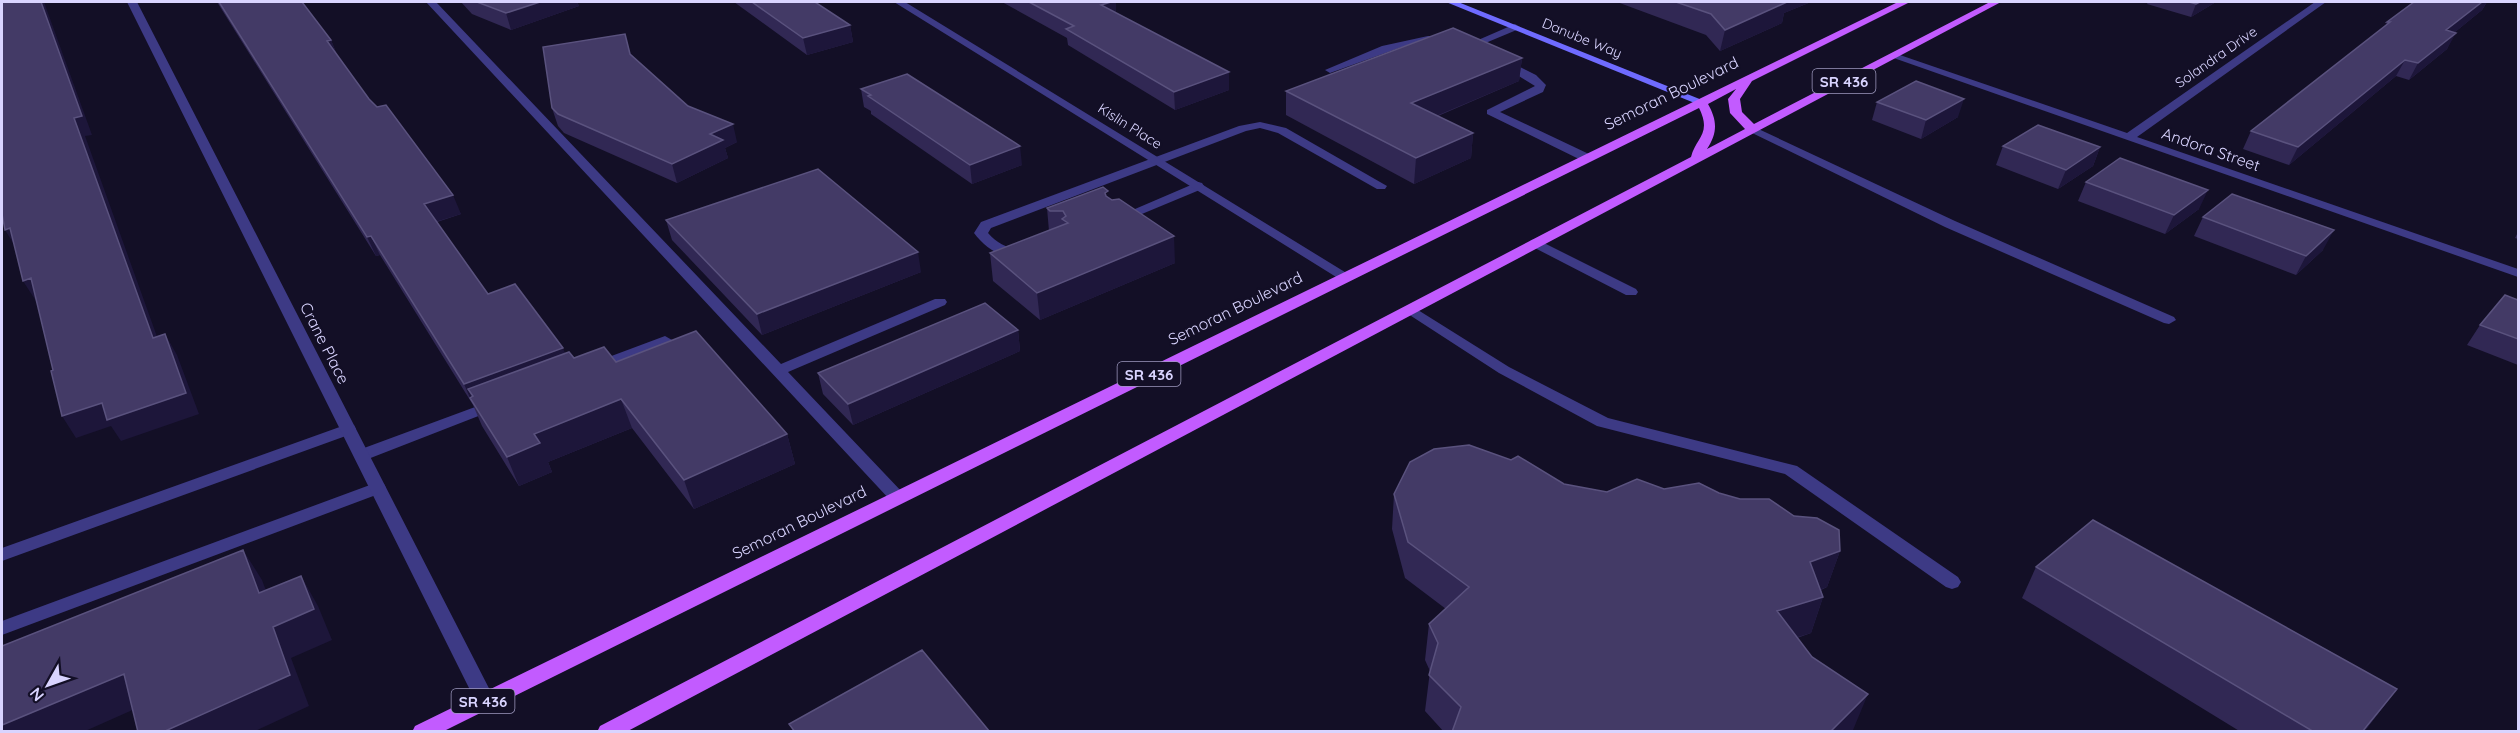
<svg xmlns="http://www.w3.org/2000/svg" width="2520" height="733" font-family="Quicksand,sans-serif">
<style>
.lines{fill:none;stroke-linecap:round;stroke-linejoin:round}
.lane{fill:#3d3a85;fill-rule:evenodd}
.street{fill:#3d3a85;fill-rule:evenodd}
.secondary{fill:#6f6bff;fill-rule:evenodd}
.primary{fill:#c25bff;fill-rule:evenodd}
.wall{fill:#312854}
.shaded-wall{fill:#1d163a}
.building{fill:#433a66;stroke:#5a527e;stroke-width:1.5}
.labels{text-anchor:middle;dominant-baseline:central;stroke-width:4.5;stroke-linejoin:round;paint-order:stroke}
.far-street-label{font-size:14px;fill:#d9d4ff;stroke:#130f26}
.shield{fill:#130f26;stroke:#9e99be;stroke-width:1.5}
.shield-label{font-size:15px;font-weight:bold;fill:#d9d4ff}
.street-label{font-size:16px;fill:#d9d4ff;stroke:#130f26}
</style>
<rect width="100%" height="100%" fill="#130f26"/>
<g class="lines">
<!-- lane -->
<path class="lane" d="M426,2H436L781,364L935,299H945L947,302L945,305L788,372L903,493L905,497L903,501H891Z
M1515,24L1520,27L1519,29L1471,49L1462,47Z
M1428,36L1443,37L1448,40L1443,43L1402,47L1330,73L1325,70L1382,46Z
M1502,58L1536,75L1546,85L1543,92L1500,112L1591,155V161H1583L1487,114V110L1535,86L1498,63L1497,61Z
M1260,122L1286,128L1387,186L1385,189H1377L1278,133L1260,128L1246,131L991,228L988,233C998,245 1009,248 1024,251L1026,254L1024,257C1004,261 985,248 974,233L981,222L1239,126Z
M1752,126L1955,221L2174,317L2176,320L2169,324L2164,323L1945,227L1748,131V127Z
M1198,182L1202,183L1204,186L1202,189L1125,221L1120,222L1114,218Z
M1536,239L1636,289L1638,292L1636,295H1626L1531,246L1529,243L1531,240Z
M1410,305L1509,367L1608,418L1797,466L1958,577L1961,582L1958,587L1952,589L1946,587L1785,474L1597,426L1499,373L1405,312L1403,309Z
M665,336L672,340L670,343L600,370L595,372L587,367L590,364Z
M494,400L499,402L502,405L499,408L368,459H356L354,455L356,451Z
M348,424L354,425L356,429L354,433L2,561V548Z
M378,482L384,484L386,488L384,492L2,635V621Z"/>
<!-- street -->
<path class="street" d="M127,2H137L495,700L492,706L485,708L478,706L475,700Z
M894,2H905L1353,277L1351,280H1341Z
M2315,2H2326L2137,137L2518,269V277L1888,56L1893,53L1897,54L2127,133Z"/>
<!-- secondary -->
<path class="secondary" d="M1446,2H1458L1707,102L1705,104H1697Z"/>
<!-- primary -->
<path class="primary" d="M1898,2H1910L1752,81L1740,99L1742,112L1754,124L1990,2H2001L626,732H597L600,726L1691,157C1696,137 1712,134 1699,108L442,732H412L415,726ZM1736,89L1728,99L1730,113L1745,129L1707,149C1718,132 1717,120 1708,104Z"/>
</g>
<!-- wall -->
<path class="wall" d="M217,2H302L331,40L337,55L369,99L461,214L437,222L488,294L565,353L574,358L616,362L787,434L795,464L694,509L632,428L548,462L552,472L519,486L482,426L473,405L380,255L376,256Z
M461,2H577L579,6L511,30L472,14Z
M734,2H815L850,25L853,42L807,55Z
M1002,2H1116V13L1229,72V90L1175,110L1068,45L1067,38Z
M1617,2H1811L1784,13L1782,23L1720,51L1706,35Z
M2148,2H2216L2191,17L2147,4Z
M2414,2H2487L2482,10L2455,32L2447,49L2409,80L2396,76L2289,165L2243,149L2251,131L2385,27L2387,22Z
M631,55L688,106L737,142L725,148L728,158L677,183L564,133L558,126L552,108Z
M1522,58L1519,81L1438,116L1473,133L1471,158L1414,184L1286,115V91Z
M861,89L1022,165L972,184L871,114V111L864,107Z
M1877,102L1958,117L1921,139L1872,120Z
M2003,146L2100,147L2093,166L2058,189L1996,165Z
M2086,182L2199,209L2165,234L2078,201Z
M1109,198L1175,263L1040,320L993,281L990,253L1049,231L1047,208Z
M2203,217L2323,250L2296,275L2194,236Z
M666,220L921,272L762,335L672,240Z
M2518,232V239L2515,238Z
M2518,300V365L2467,345L2480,325Z
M1018,330L1020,351L853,425L823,394L818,373Z
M1564,484L1607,492L1664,489L1719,493L1840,551L1827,587L1821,590L1823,597L1811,633L1797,638L1853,730L1852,732H1444L1425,711L1430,671L1425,660L1429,624L1446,609L1405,578L1392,529L1394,494Z
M2036,567L2397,689L2364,732H2241L2022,598Z"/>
<!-- shaded-wall -->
<path class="shaded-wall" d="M41,2H44L92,135L85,136L165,359L153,338L74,118Z
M540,2H577L579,6L511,30L506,13Z
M1097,2H1116V17Z
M1775,2H1811L1784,13L1782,23L1720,51L1725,30Z
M2200,2H2216L2191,17L2196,4Z
M2482,2H2487L2482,10L2438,46L2446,30Z
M850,25L853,42L807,55L803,38Z
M2456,33L2447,49L2409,80L2418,63Z
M331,40L338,57L327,41Z
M1522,58L1519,81L1410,127L1411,103Z
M2405,60L2396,76L2289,165L2298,147Z
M1229,72V90L1175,110L1174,92Z
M1964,99L1958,117L1921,139L1926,120Z
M733,124L737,142L725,148L728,158L677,183L672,164L710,134Z
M1473,133L1471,158L1414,184L1416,158Z
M1020,146L1022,165L972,184L970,165Z
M2100,147L2093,166L2058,189L2066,170Z
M2208,190L2199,209L2165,234L2174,215Z
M453,195L461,214L432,223L424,204Z
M10,228L17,249L5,230Z
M2334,230L2323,250L2296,275L2306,256Z
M371,236L380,255L376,256L367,237Z
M1174,236L1175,263L1040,320L1037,293Z
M918,252L921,272L762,335L757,314Z
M31,278L44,298L36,301L23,281Z
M1018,330L1020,351L853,425L848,404Z
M165,334L177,355L199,414L121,441L111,426L76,438L62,416L102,403Z
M563,348L571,369L473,396L468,389L475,404L470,398L473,405L464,384Z
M621,399L632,428L548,462L552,472L519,486L507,457L534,434Z
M787,434L795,464L694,509L684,480Z
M243,550L262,580L278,623L259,593Z
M1840,551L1827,587L1798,598L1810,562Z
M301,576L318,606L332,640L291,658L309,706L253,732H163L273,627Z
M1823,597L1811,633L1765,647L1777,611Z
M124,674L146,704L83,732H2V725Z
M2397,689L2364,732H2362Z
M1868,694L1853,730L1852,732H1830Z"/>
<!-- building -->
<path class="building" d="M2,2H41L82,116L74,118L153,338L165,334L186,393L107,420L102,403L62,416L51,371L53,370L31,278L23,281L10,228L5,230L2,214Z
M219,2H302L331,40L327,41L369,99L377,107L386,105L453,195L424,204L488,294L515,284L563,348L464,384L371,236L367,237Z
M477,2H540L506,13Z
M752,2H815L850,25L803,38Z
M1029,2H1111L1101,5L1229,72L1174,92L1066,29L1074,26Z
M1676,2H1787L1725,30L1711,14Z
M2189,2H2200L2196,4Z
M2414,2H2482L2446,30L2456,33L2418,63L2405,60L2298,147L2251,131L2390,22H2387Z
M1453,28L1522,58L1411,103L1473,133L1416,158L1286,91Z
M625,34L630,54L688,106L733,124L710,134L723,140L672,164L558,114L552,108L543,47Z
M907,74L1020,146L970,165L868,96L871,95L861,89Z
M1916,81L1964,99L1926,120L1877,102Z
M2038,125L2100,147L2066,170L2003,146Z
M2120,158L2208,190L2174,215L2086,182Z
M818,169L918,252L757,314L666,220Z
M1103,187L1108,191L1105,193L1106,196L1112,200L1119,199L1174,236L1037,293L990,253L1068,223L1062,219L1066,216L1063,211H1050L1047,208Z
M2232,194L2334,230L2306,256L2203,217Z
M2505,295L2518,300V339L2480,325Z
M985,303L1018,330L848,404L818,373Z
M696,331L787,434L684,480L621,399L534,434L540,443L507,457L470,398L473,396L468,389L569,352L574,358L604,347L616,362Z
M1469,445L1511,460L1518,456L1564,484L1607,492L1637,479L1664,489L1699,483L1719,493L1740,499H1769L1794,516L1817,518L1839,530L1840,551L1810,562L1823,597L1777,611L1812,657L1868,694L1830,732H1452L1461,707L1429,675L1438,643L1429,624L1469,587L1408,542L1394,494L1410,462L1434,449Z
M2093,520L2397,689L2362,732H2314L2036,567Z
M243,550L259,593L301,576L314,609L273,627L290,675L163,732H138L124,674L2,725V646Z
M922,650L990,732H795L789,724Z"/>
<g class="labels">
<!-- far-street labels -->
<g class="far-street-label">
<text transform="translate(1582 38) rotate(22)">Danube Way</text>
<text transform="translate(2216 57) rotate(-35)">Solandra Drive</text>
<text transform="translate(1130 126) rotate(32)">Kislin Place</text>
</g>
<!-- shield labels -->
<g class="shield">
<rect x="1812.5" y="69" width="63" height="24" rx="4.5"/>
<rect x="1117.5" y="362" width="63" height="24" rx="4.5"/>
<rect x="451.5" y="689" width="63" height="24" rx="4.5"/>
</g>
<g class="shield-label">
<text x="1844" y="81">SR 436</text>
<text x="1149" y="374">SR 436</text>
<text x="483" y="701">SR 436</text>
</g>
<!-- street labels -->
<g class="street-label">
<text transform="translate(1671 93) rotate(-26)">Semoran Boulevard</text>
<text transform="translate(2211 149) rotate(19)">Andora Street</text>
<text transform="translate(1235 308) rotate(-26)">Semoran Boulevard</text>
<text transform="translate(325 343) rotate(63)">Crane Place</text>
<text transform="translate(799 522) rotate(-26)">Semoran Boulevard</text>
</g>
</g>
<!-- border -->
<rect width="2520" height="733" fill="none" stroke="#d9d4ff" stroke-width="6"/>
<!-- north arrow -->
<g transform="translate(48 685) rotate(230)" stroke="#130f26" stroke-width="4.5" paint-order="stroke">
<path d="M0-4.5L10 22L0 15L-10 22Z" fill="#d9d4ff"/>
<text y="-9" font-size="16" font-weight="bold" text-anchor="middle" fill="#d9d4ff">N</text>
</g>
</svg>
